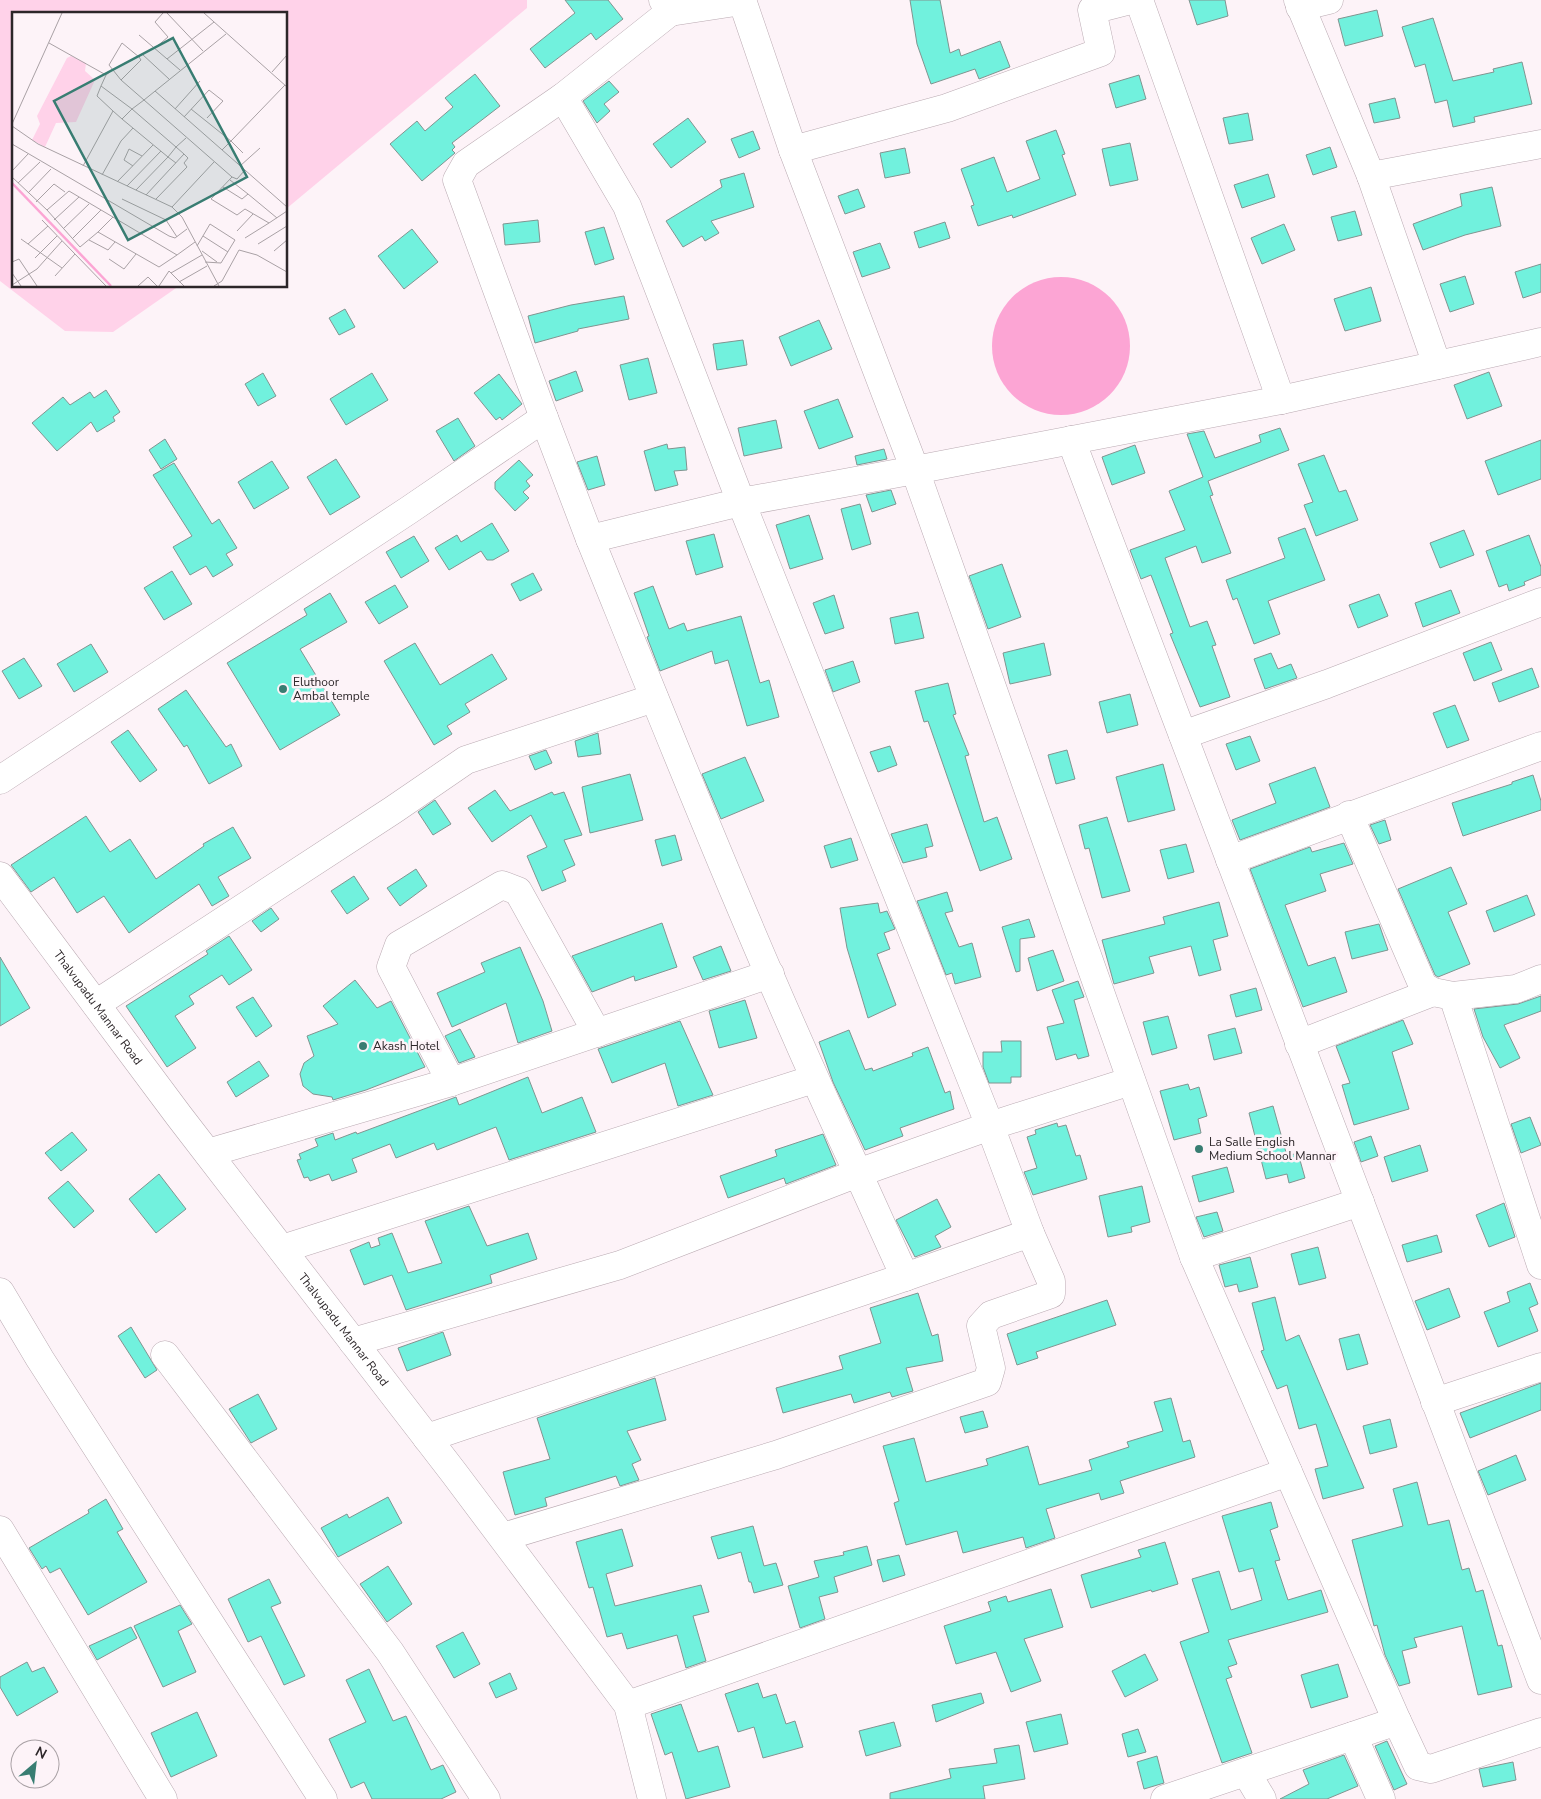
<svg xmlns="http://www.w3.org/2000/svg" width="1541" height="1799" font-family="'Nunito Sans',sans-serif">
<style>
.green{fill:#ffd2e9}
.water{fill:#fca5d4}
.building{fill:#71f1dd;stroke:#819490}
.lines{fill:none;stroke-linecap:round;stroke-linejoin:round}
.minor-casing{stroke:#baaab2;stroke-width:29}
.minor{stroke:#fff;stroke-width:28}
.poi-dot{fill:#387d72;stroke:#fdf3f8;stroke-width:2}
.labels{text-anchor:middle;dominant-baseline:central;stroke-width:5;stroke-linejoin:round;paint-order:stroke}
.poi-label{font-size:12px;fill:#2c2629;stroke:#fdf3f8;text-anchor:start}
.street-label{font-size:12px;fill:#2c2629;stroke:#fdf3f8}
.inset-river{fill:none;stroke:#fca5d4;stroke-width:2.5}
.inset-road{fill:none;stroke:#a9a1a5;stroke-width:1}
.view{fill:#387d72;fill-opacity:0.15;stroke:#387d72;stroke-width:2.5}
.inset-edge{fill:none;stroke:#2c2629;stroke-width:2.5}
</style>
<rect width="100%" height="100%" fill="#fdf3f8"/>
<!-- green -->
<path class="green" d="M0,0H527V8L286,209V14H14V286H179L113,332L65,331L0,281Z"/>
<!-- water -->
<path class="water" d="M992 346a69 69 0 1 1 138 0a69 69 0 1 1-138 0Z"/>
<!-- building -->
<path class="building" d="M565,0H608L623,19L596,40L591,33L545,68L530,49L575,13Z
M910,0H940L950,53L959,49L961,56L1000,41L1010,67L979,79L975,69L931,84L917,44Z
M1189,0H1225L1228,16L1197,25Z
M1377,10L1383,36L1345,46L1338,19Z
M1433,18L1453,81L1494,72L1493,69L1522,62L1532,104L1474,117L1475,122L1453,127L1447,100L1435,103L1425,64L1415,67L1402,27Z
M475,74L500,106L452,143L455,147L452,150L455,153L422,181L390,144L417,121L425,131L453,107L445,98Z
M1139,75L1146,99L1116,108L1109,84Z
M609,81L619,92L604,104L610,111L597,123L583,101Z
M1395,98L1400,118L1374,123L1369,104Z
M1248,113L1253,140L1229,144L1223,118Z
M688,118L706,142L671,168L653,144Z
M1056,130L1065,154L1062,155L1076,195L1013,218L1012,215L978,226L971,206L974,205L961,169L994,157L1007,192L1040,179L1026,141Z
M753,131L760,149L739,158L731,139Z
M1130,143L1138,180L1110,186L1102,149Z
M1330,147L1337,167L1313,175L1306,155Z
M905,148L910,173L885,178L880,153Z
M744,173L754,207L711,221L719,233L705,241L702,236L683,247L666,221L722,187L720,180Z
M1268,174L1275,197L1242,208L1234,185Z
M1492,187L1501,226L1465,235L1423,250L1413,224L1462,206L1460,194Z
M858,189L865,207L845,214L838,196Z
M1355,211L1362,235L1338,241L1331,217Z
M538,220L540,242L505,245L503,224Z
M945,222L950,238L919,248L914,232Z
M1284,224L1295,250L1262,264L1251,238Z
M604,227L614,259L595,265L585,232Z
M412,229L438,262L404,289L378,256Z
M880,243L890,268L862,277L853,252Z
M1541,264V292L1523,298L1515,272Z
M1465,276L1474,304L1450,312L1440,284Z
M1371,287L1381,321L1345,331L1334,299Z
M624,296L629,319L578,329V331L535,343L528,316L571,305Z
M345,309L355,327L339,335L329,318Z
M819,320L832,349L791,366L779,337Z
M743,340L747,365L717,370L713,344Z
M648,358L657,393L629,400L620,365Z
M576,371L583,391L556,401L549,381Z
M1489,372L1502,406L1467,419L1454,385Z
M263,373L276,396L258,406L245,384Z
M372,373L388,400L346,425L330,399Z
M499,374L522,404L502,420L500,417L496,420L474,393Z
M106,390L120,412L113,417L115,421L97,432L91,422L57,451L32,423L63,397L70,405L90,392L94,398Z
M838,399L853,437L819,449L804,411Z
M458,418L475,446L454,461L436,431Z
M776,420L782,448L744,456L738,428Z
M1280,428L1289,450L1208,481L1213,495L1210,496L1231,553L1202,563L1196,546L1165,558L1190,627L1207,621L1216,645L1212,646L1230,697L1200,707L1170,634L1173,633L1151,575L1141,579L1130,550L1185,530L1169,491L1203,477L1187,434L1204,431L1215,458L1261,442L1259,435Z
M165,439L177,459L161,469L149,450Z
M1541,440V479L1498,495L1485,461Z
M667,444L668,449L685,447L687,470L674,471L678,485L655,491L644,451Z
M1135,445L1145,473L1112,485L1102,457Z
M884,449L887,459L857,465L855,456Z
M1324,455L1339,492L1346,490L1358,520L1316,536L1304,505L1313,502L1298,464Z
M597,456L605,485L588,490L577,462Z
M336,459L360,497L330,515L307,477Z
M519,460L533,475L526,481L530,486L523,492L529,498L515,511L495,489V482Z
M272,461L289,488L254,509L238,482Z
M174,463L212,524L219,519L237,548L226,554L233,565L213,577L206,566L190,575L173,547L192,536L153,475Z
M891,490L896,504L872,512L866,495Z
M860,504L871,544L852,550L841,509Z
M809,515L823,559L790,569L776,525Z
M492,523L509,551L493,560H487L481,551L449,570L435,548L457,535L461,542Z
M1305,528L1325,580L1268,601L1280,634L1254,644L1237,598L1233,600L1226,580L1285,558L1278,538Z
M1464,530L1474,555L1440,568L1430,543Z
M714,534L723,567L696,575L686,541Z
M1529,535L1541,567V575L1524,582L1525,585L1509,591L1507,584L1499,587L1486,551Z
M414,536L429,561L401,578L386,552Z
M1002,564L1021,617L988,629L969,576Z
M172,571L192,604L164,620L144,588Z
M533,573L542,590L520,601L511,584Z
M395,585L408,607L379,624L365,602Z
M653,586L669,629L684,623L687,631L741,616L760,683L769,680L779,717L747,726L728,660L715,664L712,651L660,671L647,637L649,636L634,593Z
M1451,590L1460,613L1423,627L1415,603Z
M330,593L347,622L300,649L340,715L280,750L227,663L307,615L304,609Z
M1379,594L1388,616L1358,628L1349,605Z
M834,595L844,628L825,634L813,603Z
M918,612L924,638L895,644L890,618Z
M1491,642L1502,670L1474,681L1463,653Z
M415,643L440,685L492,654L507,679L465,704L470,712L447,726L452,734L434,745L384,661Z
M1044,643L1051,675L1010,684L1003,653Z
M91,644L108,672L74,692L57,664Z
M1271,653L1278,669L1291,664L1297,678L1265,689L1254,659Z
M24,658L42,686L19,699L2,671Z
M853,661L860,682L833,692L825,670Z
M1532,668L1539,687L1499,702L1492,683Z
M948,683L956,714L953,715L969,755L965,756L984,822L997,817L1012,859L980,871L928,721L924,722L915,691Z
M186,690L226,747L231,744L242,766L209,784L187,745L184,747L158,709Z
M1130,694L1138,725L1107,733L1099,702Z
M1455,705L1469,740L1447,748L1433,713Z
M128,730L157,770L140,782L111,742Z
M598,733L601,754L578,757L575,741Z
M1250,736L1260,761L1236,770L1226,744Z
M890,746L897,765L878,772L870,752Z
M546,750L552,763L535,770L529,756Z
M1067,750L1075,779L1056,784L1048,755Z
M745,757L764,801L721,819L702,774Z
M1163,764L1175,810L1128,822L1116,777Z
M1315,767L1330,807L1240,840L1232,820L1276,803L1269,784Z
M630,774L643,820L590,833L582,787Z
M1533,775L1541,801V810L1463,836L1452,803L1512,784V782Z
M495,790L510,811L552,792L554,795L564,792L582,835L564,840L575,865L562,871L566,881L542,891L527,856L547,847L531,815L492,842L468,808Z
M435,800L451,824L433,835L418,812Z
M86,816L110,852L130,839L156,879L204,846L203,844L233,827L251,858L218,877L229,896L212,906L199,884L129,933L104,896L77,913L54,877L31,892L11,865Z
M1107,817L1130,891L1102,898L1089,848L1085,849L1079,825Z
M1385,820L1391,840L1379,844L1370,825Z
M927,824L933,846L925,848L927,857L903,863L891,834Z
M675,835L682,860L662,866L655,840Z
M851,838L858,860L831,868L824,846Z
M1344,843L1353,864L1320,874L1326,891L1285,905L1308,966L1335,957L1347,992L1303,1007L1250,869L1310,847L1312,852Z
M1186,844L1194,872L1168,879L1160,850Z
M1451,867L1467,904L1448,912L1470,964L1438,977L1435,975L1398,889Z
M416,869L427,886L400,906L387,888Z
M354,876L369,899L347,914L331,891Z
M947,892L953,911L945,913L959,947L972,943L981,977L955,984L952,973L946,975L917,901Z
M1527,895L1535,915L1494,932L1486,911Z
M1219,902L1228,936L1213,940L1221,970L1199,976L1191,946L1149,957L1154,973L1114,984L1102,940L1165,924L1163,917Z
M878,903L880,913L887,911L895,929L884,933L890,949L877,954L896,1005L868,1018L847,948L840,908Z
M271,908L279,919L261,932L252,921Z
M1029,919L1035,937L1020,939V971L1016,972L1002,927Z
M662,923L677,967L635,981L634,976L592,992L572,956Z
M1379,924L1388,950L1352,959L1345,932Z
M229,936L252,970L229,985L222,975L189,996L194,1004L175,1016L196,1048L167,1067L126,1006L208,954L206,951Z
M721,946L731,971L703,980L693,957Z
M520,947L543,1001L552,1031L518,1043L506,1003L452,1027L437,993L485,972L481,963Z
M1053,950L1064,981L1037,991L1028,958Z
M0,957L30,1008L0,1026Z
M355,980L377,1008L391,1001L425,1067L366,1090L333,1100L332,1097L313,1094L303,1086L300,1074L304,1063L314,1056L307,1036L338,1024L323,1006Z
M1078,981L1084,997L1074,1000L1089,1056L1078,1059L1076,1054L1056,1060L1047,1027L1064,1023L1052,990Z
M1256,988L1262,1010L1236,1017L1230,995Z
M1541,996V1011L1504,1025L1520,1058L1500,1068L1483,1037L1474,1009L1518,1004Z
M253,997L272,1026L256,1037L236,1007Z
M745,1000L757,1038L719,1048L709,1011Z
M1168,1016L1177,1048L1152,1055L1143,1022Z
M1403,1020L1413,1044L1392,1052L1409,1109L1354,1125L1342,1085L1350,1083L1336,1046Z
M680,1021L713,1095L678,1106L665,1063L612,1083L598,1049Z
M1235,1028L1242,1053L1214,1060L1208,1035Z
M460,1029L475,1057L459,1063L445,1036Z
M849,1030L865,1070L872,1068L873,1071L913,1056L912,1053L928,1047L945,1093L950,1091L954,1109L900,1128L903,1136L865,1150L833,1082L819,1042Z
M1001,1041H1021V1077H1011V1083H989L983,1067V1052H1002Z
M259,1061L269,1076L236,1097L227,1082Z
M528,1077L542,1113L582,1097L596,1132L509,1160L496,1127L437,1150L434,1143L396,1158L390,1144L352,1159L357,1172L332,1181L329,1174L310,1181L308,1177L304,1178L297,1160L301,1159L299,1154L318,1146L315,1139L333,1133L335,1140L356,1132L357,1134L456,1097L459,1105Z
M1188,1084L1190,1090L1199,1087L1207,1116L1198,1119L1201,1133L1174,1140L1160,1091Z
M1273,1106L1287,1156L1298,1153L1305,1178L1289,1183L1287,1174L1266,1179L1249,1113Z
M1530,1117L1541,1145L1521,1153L1511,1124Z
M1057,1123L1058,1127L1066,1125L1076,1156L1080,1155L1087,1179L1033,1195L1024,1172L1037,1168L1027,1137L1036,1134L1035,1130Z
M72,1132L87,1150L61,1171L45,1153Z
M823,1134L836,1165L786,1184L784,1178L728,1198L720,1176L777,1156L775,1150Z
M1371,1136L1378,1156L1361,1162L1354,1142Z
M1420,1145L1428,1171L1392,1182L1384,1157Z
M1227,1167L1234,1192L1199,1202L1192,1176Z
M159,1174L186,1209L156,1233L129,1199Z
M68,1181L94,1211L74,1228L48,1198Z
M1142,1186L1150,1222L1131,1227L1132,1232L1108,1237L1099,1196Z
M937,1199L951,1227L935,1236L941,1247L915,1257L896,1220Z
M1504,1203L1515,1237L1489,1247L1476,1215Z
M469,1206L487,1246L528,1233L537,1259L490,1275L492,1283L406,1310L392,1275L364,1285L350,1250L369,1242L371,1248L380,1245L378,1238L392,1233L408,1273L442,1263L425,1221Z
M1217,1212L1223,1231L1204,1237L1196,1217Z
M1437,1235L1442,1252L1407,1262L1402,1245Z
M1318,1247L1326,1278L1299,1285L1291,1254Z
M1250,1257L1258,1287L1239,1292L1237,1284L1225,1287L1219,1265Z
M1530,1283L1538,1304L1529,1308L1538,1331L1498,1347L1484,1312L1510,1302L1507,1292Z
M1449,1288L1460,1317L1427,1330L1415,1301Z
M918,1293L932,1336L938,1334L943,1361L906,1368L913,1391L892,1397L890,1392L854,1403L851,1394L783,1413L776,1388L843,1369L839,1356L881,1343L870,1308Z
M1275,1297L1286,1341L1299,1335L1364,1488L1323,1499L1315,1469L1328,1466L1316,1424L1299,1429L1287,1385L1277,1389L1261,1351L1264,1350L1252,1303Z
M1107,1300L1116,1325L1036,1352L1038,1358L1017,1365L1007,1334Z
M131,1327L157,1370L145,1378L118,1336Z
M443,1332L451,1355L407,1371L398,1348Z
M1359,1334L1368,1364L1347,1370L1339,1339Z
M655,1378L666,1420L627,1431L641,1460L632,1464L639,1480L620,1486L616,1476L545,1498L547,1506L515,1515L503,1472L550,1459L537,1418Z
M1541,1383V1410L1470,1438L1460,1413Z
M258,1394L277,1429L251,1443L229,1409Z
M1171,1398L1183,1442L1190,1440L1195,1457L1120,1481L1124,1493L1101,1500L1099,1493L1046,1509L1055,1538L1026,1548L1023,1537L963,1553L957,1531L906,1545L894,1503L899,1501L883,1446L914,1438L926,1482L988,1465L986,1459L1028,1446L1039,1485L1092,1470L1089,1460L1129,1447L1127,1442L1163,1431L1154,1402Z
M983,1411L988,1427L965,1433L960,1417Z
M1390,1419L1397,1447L1370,1454L1363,1426Z
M1516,1455L1526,1480L1488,1495L1478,1471Z
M1417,1482L1428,1525L1449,1520L1462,1570L1469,1568L1476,1592L1483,1590L1498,1646L1502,1645L1512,1687L1478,1695L1462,1626L1414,1638L1417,1647L1402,1651L1410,1683L1399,1686L1385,1655L1377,1625L1374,1626L1352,1540L1403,1526L1393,1489Z
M388,1497L402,1523L338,1557L321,1528L347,1514L349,1518Z
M106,1499L123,1529L117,1532L147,1582L88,1615L60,1568L50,1573L46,1566L42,1569L29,1548L89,1513L88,1510Z
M1271,1502L1278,1527L1270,1530L1280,1560L1275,1561L1288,1600L1321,1590L1328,1612L1228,1640L1237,1664L1228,1667L1232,1677L1226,1679L1252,1753L1222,1763L1180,1642L1209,1632L1192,1579L1219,1571L1231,1610L1262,1600L1253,1568L1239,1572L1222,1516Z
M753,1526L764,1566L776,1563L783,1585L754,1593L751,1582H749L741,1552L718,1559L711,1537Z
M622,1529L633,1566L606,1574L615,1606L701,1585L709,1612L693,1616L706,1661L686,1668L677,1635L627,1649L622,1633L607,1637L593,1587L589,1588L576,1542Z
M1165,1542L1178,1584L1152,1592L1151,1590L1091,1608L1081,1575L1141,1557L1138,1550Z
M867,1546L872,1565L834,1577L838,1592L819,1597L825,1619L800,1628L788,1586L819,1577L814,1561L844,1555L843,1552Z
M899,1555L905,1575L883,1582L877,1560Z
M388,1566L412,1604L387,1622L360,1584Z
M269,1579L281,1603L271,1607L305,1676L284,1685L261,1636L248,1642L228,1599Z
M1051,1589L1063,1627L1024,1639L1041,1681L1011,1692L996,1652L956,1664L944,1626L991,1611L988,1602L1006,1596L1008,1602Z
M180,1605L192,1624L178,1631L196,1672L163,1687L134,1626Z
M131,1627L137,1638L97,1660L89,1646Z
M463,1632L480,1664L454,1678L436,1646Z
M1145,1654L1158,1680L1125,1697L1112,1671Z
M27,1662L32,1672L44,1667L58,1692L17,1716L0,1687V1677Z
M1338,1664L1348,1697L1311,1708L1301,1675Z
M369,1669L393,1721L406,1716L431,1770L443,1765L456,1792L441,1799H372L364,1782L351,1788L329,1739L366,1722L346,1680Z
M510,1673L517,1689L496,1698L489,1683Z
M758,1683L763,1698L776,1694L786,1724L795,1721L803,1747L763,1758L754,1727L738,1732L725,1694Z
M981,1693L984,1703L936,1722L932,1705Z
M681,1704L698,1752L718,1746L730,1787L686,1799L672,1752L665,1755L651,1714Z
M197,1712L217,1756L171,1777L151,1733Z
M1061,1714L1068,1744L1034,1752L1026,1722Z
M894,1722L901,1746L866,1756L859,1731Z
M1138,1729L1146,1752L1128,1757L1122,1734Z
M1387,1741L1407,1784L1394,1790L1375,1746Z
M1019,1745L1025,1779L983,1786L985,1799H890V1793L951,1778L949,1769L997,1763L994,1749Z
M1344,1755L1358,1786L1327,1799H1280L1309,1784L1303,1770Z
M1157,1756L1164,1783L1144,1789L1137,1762Z
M1513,1762L1516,1780L1483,1787L1479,1769Z"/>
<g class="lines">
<!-- minor casing -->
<g class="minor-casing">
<g id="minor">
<path d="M663,0L670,12L742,1"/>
<path d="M742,0L793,150"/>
<path d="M1139,0L1281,400"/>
<path d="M1298,0L1371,176L1437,365"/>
<path d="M1300,7L1329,0"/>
<path d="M670,12L563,97L627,206L741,502L590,539C676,751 761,965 858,1173L990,1126L741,502L915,470L793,150L947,108L1101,52L1092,10L1131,0"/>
<path d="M1371,176L1541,144"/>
<path d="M544,418L457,180L466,164L563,97"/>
<path d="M1071,440L1541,1680"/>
<path d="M1183,735L1327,684L1541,602"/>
<path d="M0,780L409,510L544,418L590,539"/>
<path d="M1349,815L1423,986L1433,992L1453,996L1541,1265"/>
<path d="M1230,860L1541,746"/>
<path id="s1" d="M0,876L179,1116L454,1473L628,1705L652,1799"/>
<path d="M1453,996L1516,989L1541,979"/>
<path d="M96,1004L393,810L466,760L654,698"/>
<path d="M1299,1044L1433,992"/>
<path d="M451,1082L391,967L399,945L502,885L518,891L597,1033"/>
<path d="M208,1153L451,1082L770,974"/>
<path d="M1030,1233L990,1126L1131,1081"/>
<path d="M282,1249L814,1079"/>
<path d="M1194,1257L1360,1202"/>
<path d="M0,1292L40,1359L323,1799"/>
<path d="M353,1342L620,1265L858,1173L905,1277"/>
<path d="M165,1355L390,1652L486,1799"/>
<path d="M1435,1402L1541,1367"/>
<path d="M427,1438L905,1277L1030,1233L1051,1281V1294L991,1315L981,1326L991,1368L987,1382L776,1455L503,1537"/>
<path d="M0,1530L163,1799"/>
<path d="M628,1705L1288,1472"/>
<path d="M1397,1721L1194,1257L915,470L1281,400L1541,342"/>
<path d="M1353,1736L1381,1799"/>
<path d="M1246,1772L1262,1799"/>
<path d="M1165,1799L1397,1721L1418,1766L1431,1769L1541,1732"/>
</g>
</g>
<!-- minor -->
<use href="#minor" class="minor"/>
</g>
<!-- markers -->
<g class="poi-dot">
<circle cx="283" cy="689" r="5"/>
<circle cx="363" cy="1046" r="5"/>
<circle cx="1199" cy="1149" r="5"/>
</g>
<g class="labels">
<!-- poi labels -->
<g class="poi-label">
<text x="293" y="682">Eluthoor<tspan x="293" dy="14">Ambal temple</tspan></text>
<text x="373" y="1046">Akash Hotel</text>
<text x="1209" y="1142">La Salle English<tspan x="1209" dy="14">Medium School Mannar</tspan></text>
</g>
<!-- street labels -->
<g class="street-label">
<text stroke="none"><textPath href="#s1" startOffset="164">Thalvupadu Mannar Road</textPath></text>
<text stroke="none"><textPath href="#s1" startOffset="569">Thalvupadu Mannar Road</textPath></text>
</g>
</g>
<!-- overview -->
<g transform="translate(12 12)">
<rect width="275" height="275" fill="#fdf3f8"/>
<path d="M59,44L74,51L73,59L83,68L64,110L44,111L33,135L20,128L28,112L25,104L55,46Z" fill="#ffd2e9"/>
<path class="inset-river" d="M0,171L99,274"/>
<path class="inset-road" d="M155,1L191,39M192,1L275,75M214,22L132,88L220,165M127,23L168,58M37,31L94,63L99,59M143,36L156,25L143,10L151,1M155,47L202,10M260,60L275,43M94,63L89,74L120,97L110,107L156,145L164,135L120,97L132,88L109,68L129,48L127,45L130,42L157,67M109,68L97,53L110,31L127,45M89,74L85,84L101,99M143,79L275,195M163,97L188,69M179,97L219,129L210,138M172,105L197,78L211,89L195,106M0,112L50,1M0,114L26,132L160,195L170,205L207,274M0,132L157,224L163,226L175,217M231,141L219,129L273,73M172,142L164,135L174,126M71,154L101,99L110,107M121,154L112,148L117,137L130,144M228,154L248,136M233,158L225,167L220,165L199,187L225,203L233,197L257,211L275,199M0,159L16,142M90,163L109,129L121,116M0,165L35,198M105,170L141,133M6,171L28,150M115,174L149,139M211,175L230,187L236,182L218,168M124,178L156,145L164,151M16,181L39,157M236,182L265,206M134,183L172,142L176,146L172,151L175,155L144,187M110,187L154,208L165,225M24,190L42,172L53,180M160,195L202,150M30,208L94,274M42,208L67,185M51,217L77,192M225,219L241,202M86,220L101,205M191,224L216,240M233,226L257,211M9,227L50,256M60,227L89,198M77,228L96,238L103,230M16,232L36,214M246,232L275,214M185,234L198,212L223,228L209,251L193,250M190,239L205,250M262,239L275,228M165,243L147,255L86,220L68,235L35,198L57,179L165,243L183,230M23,246L45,224M97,247L112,257L124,242M0,250L7,247L25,274M0,261L9,274M159,261L190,243M43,264L63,242M167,270L195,254M0,273L25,257L50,229M126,274L136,265L145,274M147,274L157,259L172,274M202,274L210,269L227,238L245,243L275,260"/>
<path class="view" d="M161,26L235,165L116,228L42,89Z"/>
<rect width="275" height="275" class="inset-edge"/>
</g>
<!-- north arrow -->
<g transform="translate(35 1764) rotate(28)"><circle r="24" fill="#fdf3f8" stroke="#a9a1a5"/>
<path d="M0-4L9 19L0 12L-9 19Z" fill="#387d72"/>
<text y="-8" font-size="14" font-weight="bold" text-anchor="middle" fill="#2c2629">N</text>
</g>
</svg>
